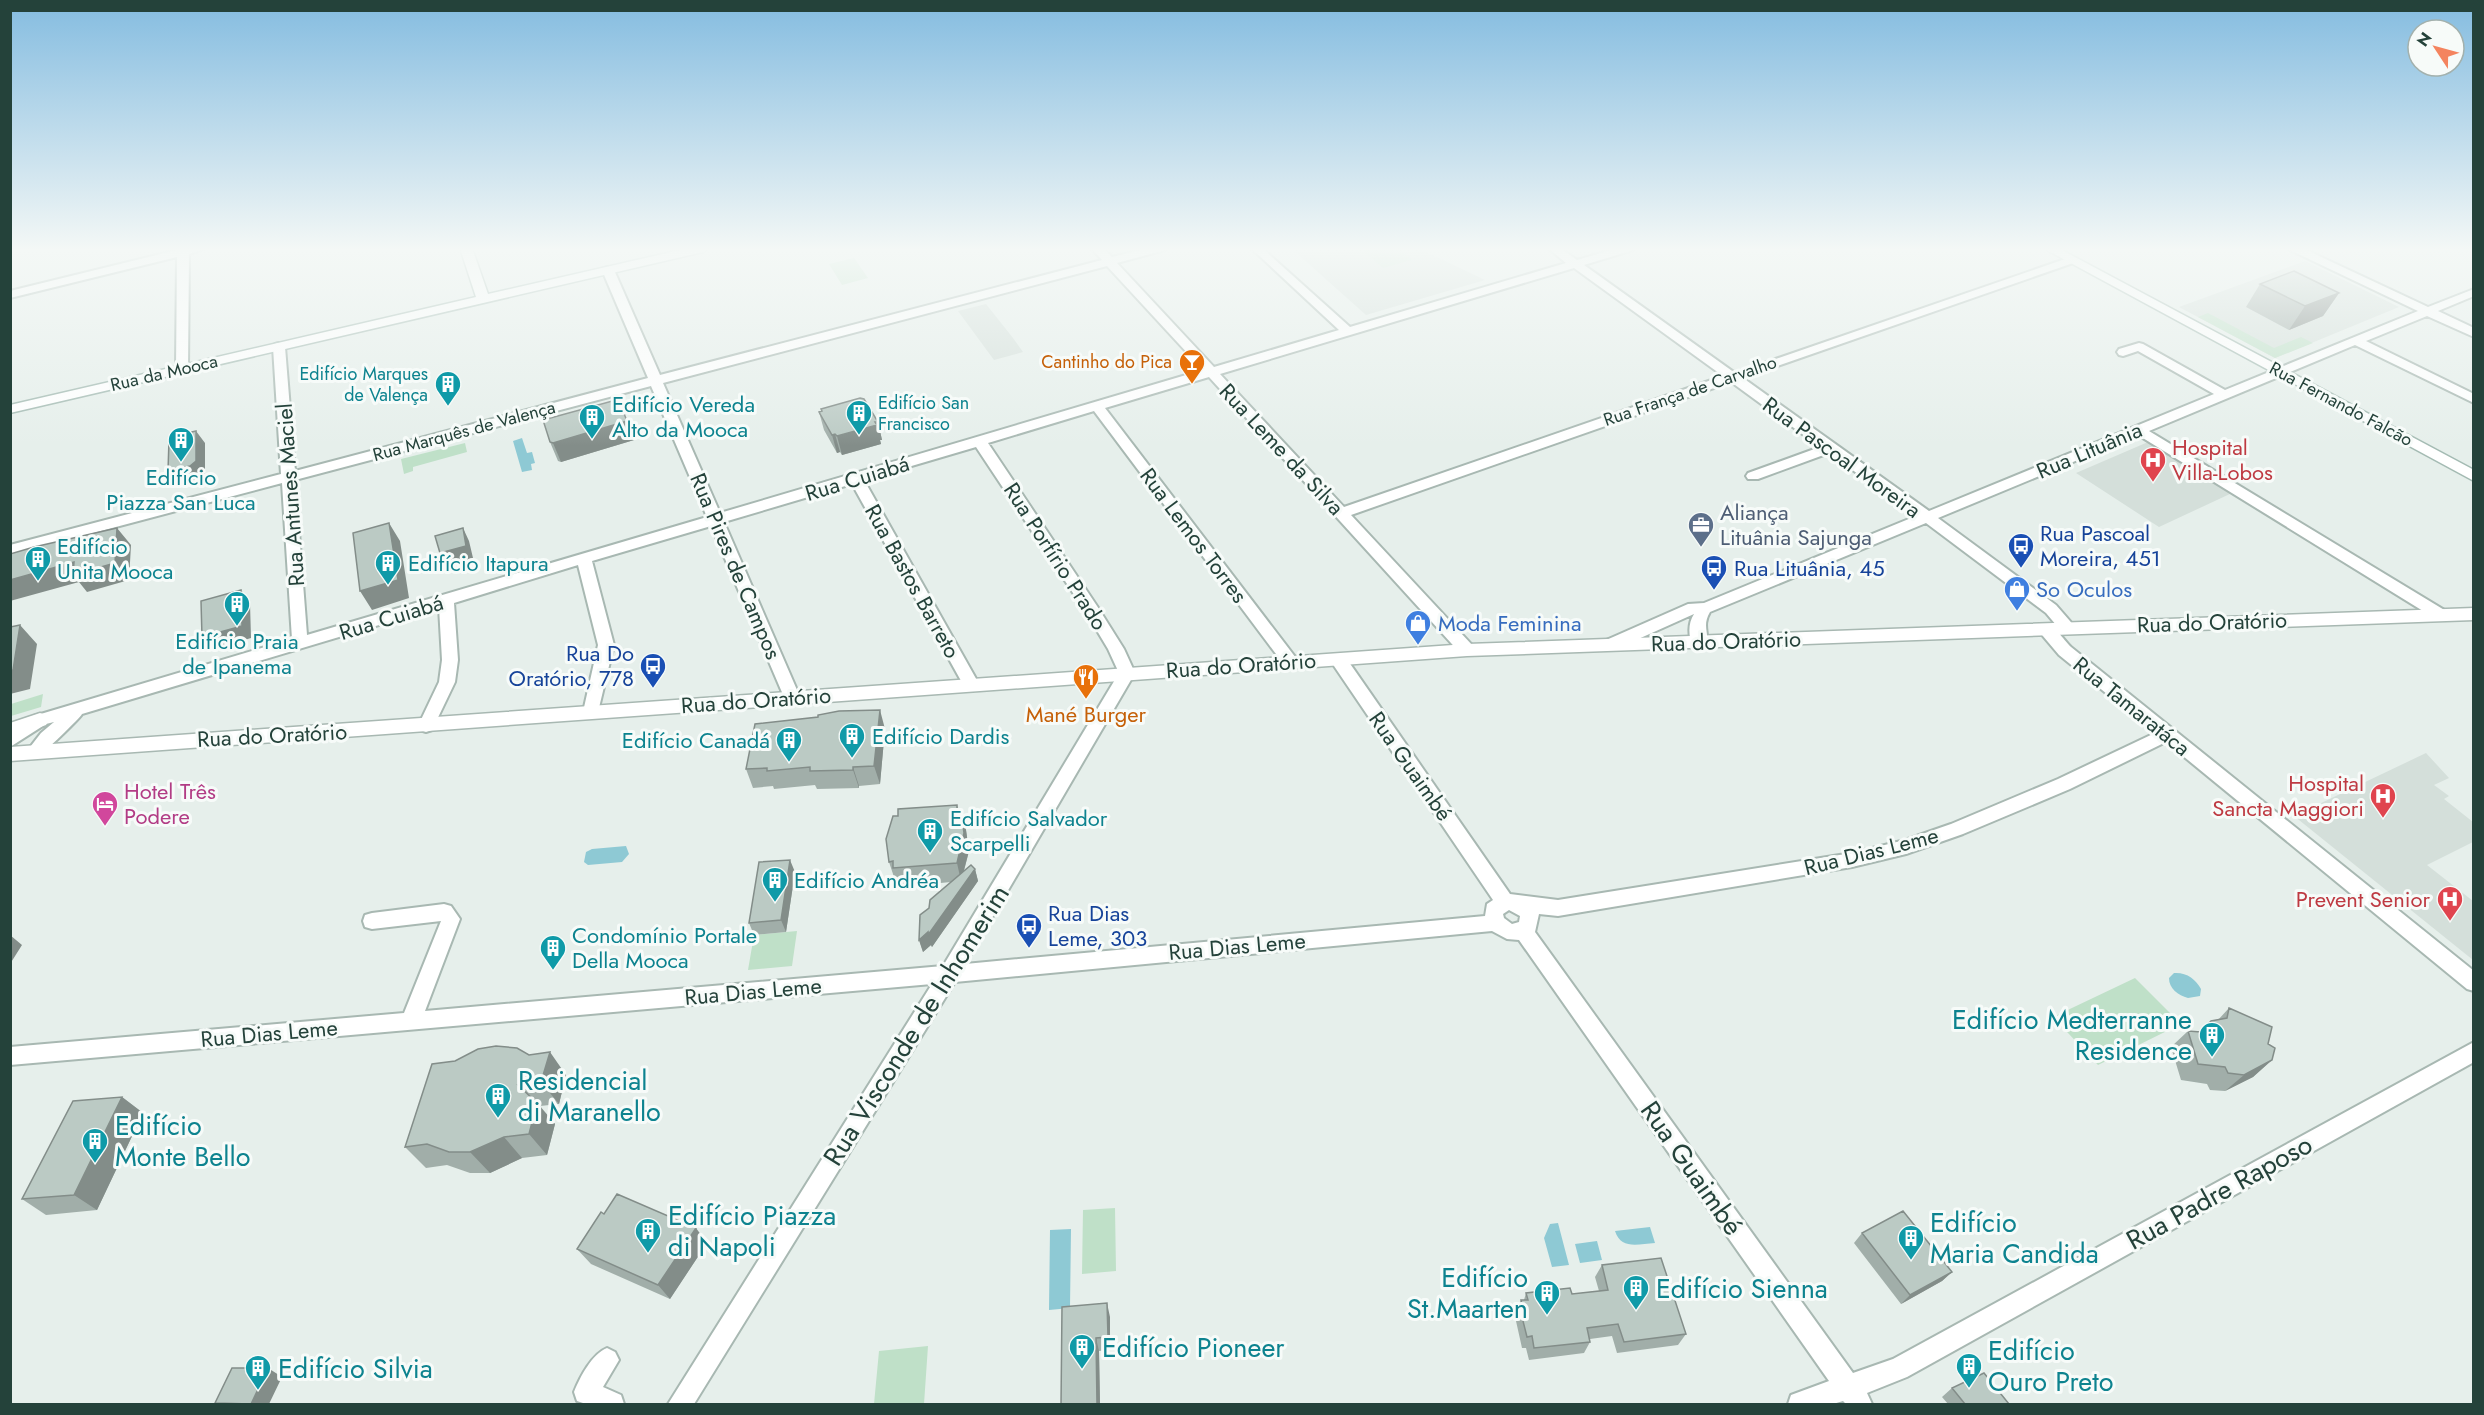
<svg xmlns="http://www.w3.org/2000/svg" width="2484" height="1415" font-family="Jost,sans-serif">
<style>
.built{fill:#d4dfda}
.green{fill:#bfe0c8}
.water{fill:#8ec9d4}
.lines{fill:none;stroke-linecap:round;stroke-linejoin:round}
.minor-casing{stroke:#a8b8b2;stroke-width:4}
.tertiary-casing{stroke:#a8b8b2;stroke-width:3}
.secondary-casing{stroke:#a4bbb3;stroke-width:3}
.minor{fill:#fff;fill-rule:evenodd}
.tertiary{fill:#fff;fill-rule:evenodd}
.secondary{fill:#fff;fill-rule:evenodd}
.wall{fill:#a1aea9}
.shaded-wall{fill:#838d89}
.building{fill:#bbcac4;stroke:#838d89;stroke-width:1.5}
.labels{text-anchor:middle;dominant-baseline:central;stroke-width:6;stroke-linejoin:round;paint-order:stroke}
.far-food-label{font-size:18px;fill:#c56008;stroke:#f7fbf9;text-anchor:end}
.far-street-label{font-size:18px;fill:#24423a;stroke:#f7fbf9}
.far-culture-label{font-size:18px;fill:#0d838f;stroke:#f7fbf9;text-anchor:end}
.culture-label{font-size:22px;fill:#0d838f;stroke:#f7fbf9;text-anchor:start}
.health-label{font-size:22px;fill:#be3a42;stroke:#f7fbf9;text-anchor:end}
.street-label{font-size:22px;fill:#24423a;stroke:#f7fbf9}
.service-label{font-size:22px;fill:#4e5e75;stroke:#f7fbf9;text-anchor:start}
.transit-label{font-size:22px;fill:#164399;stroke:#f7fbf9;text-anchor:start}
.shop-label{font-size:22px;fill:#366cbe;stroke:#f7fbf9;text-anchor:start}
.food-label{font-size:22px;fill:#c56008;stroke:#f7fbf9}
.hotel-label{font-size:22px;fill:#b23c85;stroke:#f7fbf9;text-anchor:start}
.near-culture-label{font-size:27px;fill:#0d838f;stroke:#f7fbf9;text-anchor:start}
.near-street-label{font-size:27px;fill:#24423a;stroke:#f7fbf9}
</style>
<rect width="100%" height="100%" fill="#e6efeb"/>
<!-- built -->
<path class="built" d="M1291,248H1418L1485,280L1366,315Z
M2305,261L2399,307L2275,358L2179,307Z
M986,304L1013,338L1023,352L994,360L958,311Z
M2148,442L2232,493L2159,527L2076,473Z
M2426,753L2449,778L2434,785L2449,796L2444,799L2473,822V842L2427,865L2473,901V960L2294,816Z"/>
<!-- green -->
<path class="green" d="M1360,248H1397L1412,260L1383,268Z
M854,258L868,278L842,285L829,264Z
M2208,313L2274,348L2301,337L2313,343L2275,358L2198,317Z
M465,443L467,452L413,467V471L404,474L401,459Z
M43,694L41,707L11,716V704Z
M797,931L792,966L748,970L754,935Z
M2135,978L2181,1024L2098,1065L2053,1017Z
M1115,1208L1116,1271L1082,1274L1083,1210Z
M928,1346L924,1404H874L879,1351Z"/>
<!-- water -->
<path class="water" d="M522,438L527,453L532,452L535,463L531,464L532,470L522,472L513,441Z
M626,846L629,854L622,862L588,865L584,862L586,852L592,849Z
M2174,973C2186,972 2196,979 2201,989L2200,996L2188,998C2178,995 2169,989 2169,978Z
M1558,1223L1569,1265L1552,1267L1544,1238L1550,1224Z
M1650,1227L1655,1243C1638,1244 1621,1250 1615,1231Z
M1071,1229L1070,1308L1049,1310L1050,1230Z
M1597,1241L1602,1260L1580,1263L1575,1244Z"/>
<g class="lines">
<!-- minor casing -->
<g class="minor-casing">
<path id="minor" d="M178,248H206L189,254L188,369L186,372H178L176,369L177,257L10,298V291L177,250Z
M1091,248H1103L1112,257L1149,248H1166L1165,250L1117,263L1214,367L1339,330L1251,248H1262L1350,327L1566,263L1548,248H1560L1577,260L1618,248H1634L1633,250L1584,265L1735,373L2068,258H2076V262L1743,378L1929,511L2214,394L2138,351L2123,356L2119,355L2117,352L2119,349L2139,343L2143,344L2225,390L2418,311L2290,250L2289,248H2302L2428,307L2474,289V296L2438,311L2474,328V337L2427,316L2366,341L2474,394V403L2355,345L2149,431L2446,611L2449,615L2446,619H2436L2138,435L1938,518L2056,605L2076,628L2074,632H2062L2046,613L1926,523L1710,612C1701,627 1711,634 1705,646H1693C1688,636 1688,623 1694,614L1616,649H1604L1602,645L1604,641L1688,604L1704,603L1916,516L1829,453L1758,479H1748L1746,476L1748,473L1820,447L1731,382L1351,515L1473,646L1475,650L1473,654H1461L1209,377L1105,408L1299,662L1297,666H1285L1094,411L988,443L1097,606L1124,649L1135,673L965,964L1485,916L1487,904L1493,900L1332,663L1330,659L1332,655H1344L1510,894L1558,900L1852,853L1905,840L1951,824L2058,779L2155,733L2059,655L2037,629L2039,625C2053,621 2062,638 2071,647L2474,971V991L2467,989L2166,742L2070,789L1963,834L1906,854L1852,867L1558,916L1539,914L1535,932L1853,1373L1893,1359L2474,1042V1062L1907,1377L1867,1393L1872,1404H1846L1843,1401L1833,1404H1788L1791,1395L1829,1381L1519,940L1507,939L1492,931L955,982L694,1404H668L932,984L10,1065V1047L404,1013L441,921L372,929L365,927L363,921L365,915L372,913L444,904L451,906L460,919L425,1011L943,966L1119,673L1108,649L1087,614L976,447L864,480L979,684L977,688H965L852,484L724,522L800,697L798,701H786L784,697L711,526L592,561L614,645L597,716H585L583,712L598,645L578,565L454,603L458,660L455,682L432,730L426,732L420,730L418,726L439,682L442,660L439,607L82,714C81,717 42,755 38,756C34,758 33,757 29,756L27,751L41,733L54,722L46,724L10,747V732L34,716L292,639L282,483L10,555V545L281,474L273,347L275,344L279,343L285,347L295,471L648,378L602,270L604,268L608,267L614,270L660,375L1102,260ZM1107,266L1203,370L720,513L663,383ZM1574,268L1723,376L1344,507L1220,374ZM651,386L707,517L307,635L295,480ZM1509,910L1520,916L1519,922L1512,924L1504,918L1503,914Z
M607,1348L615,1352L619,1360L603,1387L621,1395L624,1404H586L577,1401L574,1392C580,1377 592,1354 607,1348Z"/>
</g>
<!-- tertiary casing -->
<g class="tertiary-casing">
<path id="tertiary" d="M2474,608V620L1467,656L10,761V747L1467,644Z
M40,713L46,715L49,720L46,725L10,737V723Z"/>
</g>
<!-- secondary casing -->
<g class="secondary-casing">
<path id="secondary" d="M460,248H472L488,294L689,248H709L703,252L10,413V405L476,297Z
M2043,248H2058L2474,470V481Z"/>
</g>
<!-- minor -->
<use href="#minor" class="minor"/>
<!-- tertiary -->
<use href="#tertiary" class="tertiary"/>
<!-- secondary -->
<use href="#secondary" class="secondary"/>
</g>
<!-- wall -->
<path class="wall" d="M2260,284L2339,293L2323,316L2289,330L2246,307Z
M619,401L634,440L561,462L558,461L550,442Z
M821,409L878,422L882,440H880L881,444L842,455L840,452L837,453L824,430L819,412L822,411Z
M885,729L880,784L859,786V788L817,789L815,785L774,789L773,786L753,788L746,769Z
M957,805L966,830L969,851L964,871L975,869L978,881L932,947L931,945L923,952L919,940L929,908L951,882L898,887L896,880H895L889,862Z
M795,872L786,932L754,935L749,923Z
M2229,1008L2268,1044L2272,1060L2253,1077L2225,1091L2210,1090L2207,1084L2181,1080L2171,1047L2188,1031L2200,1032L2218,1020Z
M529,1055L566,1075L559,1104L540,1106L555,1124L547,1155L522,1158L490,1173H470L447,1165L426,1168L405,1147Z
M122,1097L143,1113L97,1210L46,1215L22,1199Z
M604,1214L707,1243L670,1299L591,1264L577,1249Z
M1862,1233L1952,1272L1942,1281L1901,1304L1854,1243Z
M1602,1265L1686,1334L1678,1345L1617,1353L1612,1336L1590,1339V1342L1584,1353L1529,1360L1526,1348H1522L1516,1321L1517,1317L1516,1312L1521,1300H1524L1526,1293L1572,1294L1599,1291L1595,1277Z
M1062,1307L1110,1317V1350L1099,1351L1100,1404H1061Z
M1952,1388L2009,1404H1948L1942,1397Z"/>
<!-- shaded-wall -->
<path class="shaded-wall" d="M2339,293L2323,316L2289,330L2305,306Z
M627,421L634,440L561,462L553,443Z
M878,422L882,440H880L881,444L842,455L837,436Z
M196,431L205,443V474L199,479L177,484L168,471Z
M835,434L840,452L837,453L832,435Z
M389,523L400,541L409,598L372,610L360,591Z
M117,528L131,545L129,580L87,592L79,582L10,601V580L74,562Z
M463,528L469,541L473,558L447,566L440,553Z
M241,590L250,603L251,638L211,650L202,637Z
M20,625L37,644L30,689L10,694V671Z
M880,710L885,729L880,784L874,766Z
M853,767L859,786V788L853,770Z
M961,812L966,830L969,851L961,881L957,863Z
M790,860L795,872L786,932L781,920Z
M975,869L978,881L932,947L931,945L923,952L919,940Z
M10,935L22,945L10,964Z
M550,1052L566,1075L559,1104L541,1082Z
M2272,1060L2253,1077L2225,1091L2244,1075Z
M122,1097L143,1113L97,1210L74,1195Z
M537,1103L555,1124L547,1155L529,1134Z
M504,1137L522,1158L490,1173L470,1152Z
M696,1228L707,1243L670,1299L658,1285Z
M1952,1272L1942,1281L1901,1304L1910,1295Z
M1107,1303L1110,1317V1350L1108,1337Z
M1096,1338L1099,1351L1100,1404H1097Z
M268,1368L282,1377L269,1404H251Z"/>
<!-- building -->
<path class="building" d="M2294,271L2339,293L2305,306L2260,284Z
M860,398L864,399L878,422H875L877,425L837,436L835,434L832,435L819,412L822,411L821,409Z
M616,400L619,401L627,421L553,443L550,442L543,420Z
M196,431V461L190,466L168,471L169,440L175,436Z
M389,523L398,580L360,591L353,533Z
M117,528L115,563L73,575L74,562L10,580V554L34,547Z
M463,528L466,546L440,553L435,536Z
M241,590L242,626L202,637L201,601Z
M20,625L13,670L10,671V627Z
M880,710L874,766L853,767V770L810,771V767L767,771V768L746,769L755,724L818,717V715L839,711Z
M957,805V812H961L964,833L957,863L893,868V861L889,862L886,839L893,816H898V809Z
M790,860L781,920L749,923L759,862Z
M971,865L975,869L928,935V932L919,940L920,915L929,908L930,900Z
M2229,1008L2272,1027L2268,1044L2275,1048L2272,1060L2244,1075L2228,1073L2225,1067L2198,1064L2188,1031L2201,1032L2211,1021L2227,1018Z
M496,1046L517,1048L529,1055L550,1052L541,1082L518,1085L537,1103L529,1134L504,1137L470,1152H449L427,1144L405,1147L432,1064L455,1061L478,1049Z
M122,1097L74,1195L22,1199L73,1101Z
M617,1194L696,1228L658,1285L577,1249L601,1212L604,1214Z
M1903,1211L1952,1272L1910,1295L1862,1233Z
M1661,1258L1686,1334L1624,1342L1618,1324L1587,1328L1590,1342L1534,1348L1532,1336L1527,1337L1520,1309H1523L1521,1300H1528L1526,1293L1570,1288L1572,1294L1608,1290L1602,1265Z
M1107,1303L1108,1337L1096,1338L1097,1404H1061L1062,1307Z
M232,1368H268L251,1404L215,1403Z
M1984,1373L2009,1404H1965L1952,1388Z"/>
<!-- sky -->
<linearGradient id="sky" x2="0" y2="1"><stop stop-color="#84bce0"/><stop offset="0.56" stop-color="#f4f8f6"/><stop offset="1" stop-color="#f4f8f6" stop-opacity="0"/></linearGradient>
<rect width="2484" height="446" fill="url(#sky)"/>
<!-- icons -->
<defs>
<g id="bar-pin" transform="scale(1.35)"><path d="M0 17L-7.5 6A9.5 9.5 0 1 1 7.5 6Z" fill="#e8710a" stroke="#f7fbf9"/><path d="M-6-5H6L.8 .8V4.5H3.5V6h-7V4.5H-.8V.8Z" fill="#fff"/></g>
<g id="building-pin" transform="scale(1.35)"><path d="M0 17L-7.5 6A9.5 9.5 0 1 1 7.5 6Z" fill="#0f9aa8" stroke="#f7fbf9"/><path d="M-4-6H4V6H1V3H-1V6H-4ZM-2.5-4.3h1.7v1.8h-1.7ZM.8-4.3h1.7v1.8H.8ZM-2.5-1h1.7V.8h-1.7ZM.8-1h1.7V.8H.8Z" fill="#fff"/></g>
<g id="hospital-pin" transform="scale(1.35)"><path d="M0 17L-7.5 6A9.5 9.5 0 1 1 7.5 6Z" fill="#e0444e" stroke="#f7fbf9"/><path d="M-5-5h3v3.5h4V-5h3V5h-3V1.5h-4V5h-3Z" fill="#fff"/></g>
<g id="office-pin" transform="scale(1.35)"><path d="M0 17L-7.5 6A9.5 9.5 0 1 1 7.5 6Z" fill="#5c6f8a" stroke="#f7fbf9"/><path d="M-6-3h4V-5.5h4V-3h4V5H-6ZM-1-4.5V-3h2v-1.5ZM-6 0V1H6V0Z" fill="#fff"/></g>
<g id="bus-pin" transform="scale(1.35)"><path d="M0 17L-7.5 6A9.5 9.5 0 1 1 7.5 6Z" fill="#1a4fb4" stroke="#f7fbf9"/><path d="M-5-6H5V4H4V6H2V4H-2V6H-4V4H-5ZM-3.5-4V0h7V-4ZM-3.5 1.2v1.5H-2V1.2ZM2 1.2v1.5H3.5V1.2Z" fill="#fff"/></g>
<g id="shop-pin" transform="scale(1.35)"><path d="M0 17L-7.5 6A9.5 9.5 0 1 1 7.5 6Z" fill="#3f7fe0" stroke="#f7fbf9"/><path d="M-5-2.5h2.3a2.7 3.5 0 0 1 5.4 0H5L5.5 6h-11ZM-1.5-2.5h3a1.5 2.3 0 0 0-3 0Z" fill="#fff"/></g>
<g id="restaurant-pin" transform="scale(1.35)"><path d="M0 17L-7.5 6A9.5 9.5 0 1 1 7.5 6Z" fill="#e8710a" stroke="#f7fbf9"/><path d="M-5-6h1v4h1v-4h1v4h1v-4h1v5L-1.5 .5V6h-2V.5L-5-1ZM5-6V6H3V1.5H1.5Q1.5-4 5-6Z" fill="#fff"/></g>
<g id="hotel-pin" transform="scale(1.35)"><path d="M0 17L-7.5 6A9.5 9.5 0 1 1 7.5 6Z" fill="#d1479c" stroke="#f7fbf9"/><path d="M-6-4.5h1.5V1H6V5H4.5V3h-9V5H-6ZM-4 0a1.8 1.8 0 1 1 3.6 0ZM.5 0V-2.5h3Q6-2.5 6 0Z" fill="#fff"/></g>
</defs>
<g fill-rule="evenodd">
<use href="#bar-pin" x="1192" y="362"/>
<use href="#building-pin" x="448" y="384"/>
<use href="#building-pin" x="859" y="413"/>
<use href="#building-pin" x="592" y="417"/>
<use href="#building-pin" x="181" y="440"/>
<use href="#hospital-pin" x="2153" y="460"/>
<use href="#office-pin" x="1701" y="525"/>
<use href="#bus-pin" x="2021" y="546"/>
<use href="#building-pin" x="38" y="559"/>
<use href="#building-pin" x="388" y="563"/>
<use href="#bus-pin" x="1714" y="568"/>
<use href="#shop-pin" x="2017" y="589"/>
<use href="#building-pin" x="237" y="604"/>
<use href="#shop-pin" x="1418" y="623"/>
<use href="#bus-pin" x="653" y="666"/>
<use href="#restaurant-pin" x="1086" y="677"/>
<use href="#building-pin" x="852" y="736"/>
<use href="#building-pin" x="789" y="740"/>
<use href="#hospital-pin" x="2383" y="796"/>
<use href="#hotel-pin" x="105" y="804"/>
<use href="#building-pin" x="930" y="831"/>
<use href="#building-pin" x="775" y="880"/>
<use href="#hospital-pin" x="2450" y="899"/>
<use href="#bus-pin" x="1029" y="926"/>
<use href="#building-pin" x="553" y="948"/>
<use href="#building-pin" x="2212" y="1035"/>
<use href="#building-pin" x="498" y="1096"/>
<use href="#building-pin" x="95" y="1141"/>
<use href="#building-pin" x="648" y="1231"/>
<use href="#building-pin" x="1911" y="1238"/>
<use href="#building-pin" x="1636" y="1288"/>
<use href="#building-pin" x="1547" y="1293"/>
<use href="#building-pin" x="1082" y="1347"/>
<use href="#building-pin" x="1969" y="1366"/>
<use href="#building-pin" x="258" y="1368"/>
</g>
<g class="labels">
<!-- far-food labels -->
<g class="far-food-label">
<text x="1172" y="362">Cantinho do Pica</text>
</g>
<!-- far-street labels -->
<g class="far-street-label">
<text transform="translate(164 373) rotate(-13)">Rua da Mooca</text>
<text transform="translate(1690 391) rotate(-19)">Rua França de Carvalho</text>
<text transform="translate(2341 404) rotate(28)">Rua Fernando Falcão</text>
<text transform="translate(464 431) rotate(-15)">Rua Marquês de Valença</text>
</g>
<!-- far-culture labels -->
<g class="far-culture-label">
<text x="428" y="374">Edifício Marques<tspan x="428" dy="21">de Valença</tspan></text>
<text x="878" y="403" text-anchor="start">Edifício San<tspan x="878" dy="21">Francisco</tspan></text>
</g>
<!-- culture labels -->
<g class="culture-label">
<text x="612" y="404">Edifício Vereda<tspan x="612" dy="25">Alto da Mooca</tspan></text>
<text x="181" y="477" text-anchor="middle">Edifício<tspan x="181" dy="25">Piazza San Luca</tspan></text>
<text x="57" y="546">Edifício<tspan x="57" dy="25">Unita Mooca</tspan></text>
<text x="408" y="563">Edifício Itapura</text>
<text x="237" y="641" text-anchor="middle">Edifício Praia<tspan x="237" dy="25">de Ipanema</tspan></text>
<text x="872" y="736">Edifício Dardis</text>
<text x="770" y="740" text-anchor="end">Edifício Canadá</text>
<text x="950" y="818">Edifício Salvador<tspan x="950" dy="25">Scarpelli</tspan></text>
<text x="794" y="880">Edifício Andréa</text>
<text x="572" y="935">Condomínio Portale<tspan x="572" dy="25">Della Mooca</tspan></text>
</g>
<!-- health labels -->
<g class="health-label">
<text x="2172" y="447" text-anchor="start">Hospital<tspan x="2172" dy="25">Villa-Lobos</tspan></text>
<text x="2364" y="783">Hospital<tspan x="2364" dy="25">Sancta Maggiori</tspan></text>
<text x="2430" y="899">Prevent Senior</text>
</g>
<!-- street labels -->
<g class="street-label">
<text transform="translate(1282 449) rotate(47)">Rua Leme da Silva</text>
<text transform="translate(2089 450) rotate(-23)">Rua Lituânia</text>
<text transform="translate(1842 457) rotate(36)">Rua Pascoal Moreira</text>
<text transform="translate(857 478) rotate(-17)">Rua Cuiabá</text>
<text transform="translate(290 495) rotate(-94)">Rua Antunes Maciel</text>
<text transform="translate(1194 535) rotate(53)">Rua Lemos Torres</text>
<text transform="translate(1056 556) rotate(57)">Rua Porfírio Prado</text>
<text transform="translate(736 566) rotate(67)">Rua Pires de Campos</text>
<text transform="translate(913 581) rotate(61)">Rua Bastos Barreto</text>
<text transform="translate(391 617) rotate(-17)">Rua Cuiabá</text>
<text transform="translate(2212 622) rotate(-2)">Rua do Oratório</text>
<text transform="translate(1726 641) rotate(-2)">Rua do Oratório</text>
<text transform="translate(1241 665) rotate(-4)">Rua do Oratório</text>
<text transform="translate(756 700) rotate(-4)">Rua do Oratório</text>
<text transform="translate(2132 706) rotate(39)">Rua Tamaratáca</text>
<text transform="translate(272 735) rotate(-3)">Rua do Oratório</text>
<text transform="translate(1411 766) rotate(55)">Rua Guaimbé</text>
<text transform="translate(1871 851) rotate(-14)">Rua Dias Leme</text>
<text transform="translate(1237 946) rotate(-5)">Rua Dias Leme</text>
<text transform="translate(753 991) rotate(-5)">Rua Dias Leme</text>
<text transform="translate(269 1033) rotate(-5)">Rua Dias Leme</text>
</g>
<!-- service labels -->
<g class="service-label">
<text x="1720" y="512">Aliança<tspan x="1720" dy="25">Lituânia Sajunga</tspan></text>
</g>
<!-- transit labels -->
<g class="transit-label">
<text x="2040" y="533">Rua Pascoal<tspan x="2040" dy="25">Moreira, 451</tspan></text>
<text x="1734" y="568">Rua Lituânia, 45</text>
<text x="634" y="653" text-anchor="end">Rua Do<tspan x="634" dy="25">Oratório, 778</tspan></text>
<text x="1048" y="913">Rua Dias<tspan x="1048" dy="25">Leme, 303</tspan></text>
</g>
<!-- shop labels -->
<g class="shop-label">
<text x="2036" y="589">So Oculos</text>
<text x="1438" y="623">Moda Feminina</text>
</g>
<!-- food labels -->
<g class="food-label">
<text x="1086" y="714">Mané Burger</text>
</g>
<!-- hotel labels -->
<g class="hotel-label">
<text x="124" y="791">Hotel Três<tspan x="124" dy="25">Podere</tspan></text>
</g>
<!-- near-culture labels -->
<g class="near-culture-label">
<text x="2192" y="1019" text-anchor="end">Edifício Medterranne<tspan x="2192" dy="31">Residence</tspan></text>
<text x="518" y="1080">Residencial<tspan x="518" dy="31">di Maranello</tspan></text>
<text x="115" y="1125">Edifício<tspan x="115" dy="31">Monte Bello</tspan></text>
<text x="668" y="1215">Edifício Piazza<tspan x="668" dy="31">di Napoli</tspan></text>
<text x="1930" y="1222">Edifício<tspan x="1930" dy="31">Maria Candida</tspan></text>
<text x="1528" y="1277" text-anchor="end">Edifício<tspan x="1528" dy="31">St.Maarten</tspan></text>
<text x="1656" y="1288">Edifício Sienna</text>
<text x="1102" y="1347">Edifício Pioneer</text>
<text x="1988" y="1350">Edifício<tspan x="1988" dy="31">Ouro Preto</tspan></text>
<text x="278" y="1368">Edifício Silvia</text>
</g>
<!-- near-street labels -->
<g class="near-street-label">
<text transform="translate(916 1025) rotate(-58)">Rua Visconde de Inhomerim</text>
<text transform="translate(1692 1168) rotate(55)">Rua Guaimbé</text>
<text transform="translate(2219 1192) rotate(-29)">Rua Padre Raposo</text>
</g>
</g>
<!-- border -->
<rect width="2484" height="1415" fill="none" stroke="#24423a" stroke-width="24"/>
<!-- north arrow -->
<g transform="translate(2436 48) rotate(306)"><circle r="28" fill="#f7fbf9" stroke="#a3b1ad" stroke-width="1.5"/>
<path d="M0-4.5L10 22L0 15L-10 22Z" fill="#f4845f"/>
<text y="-9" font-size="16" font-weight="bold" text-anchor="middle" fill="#24423a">N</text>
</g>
</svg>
